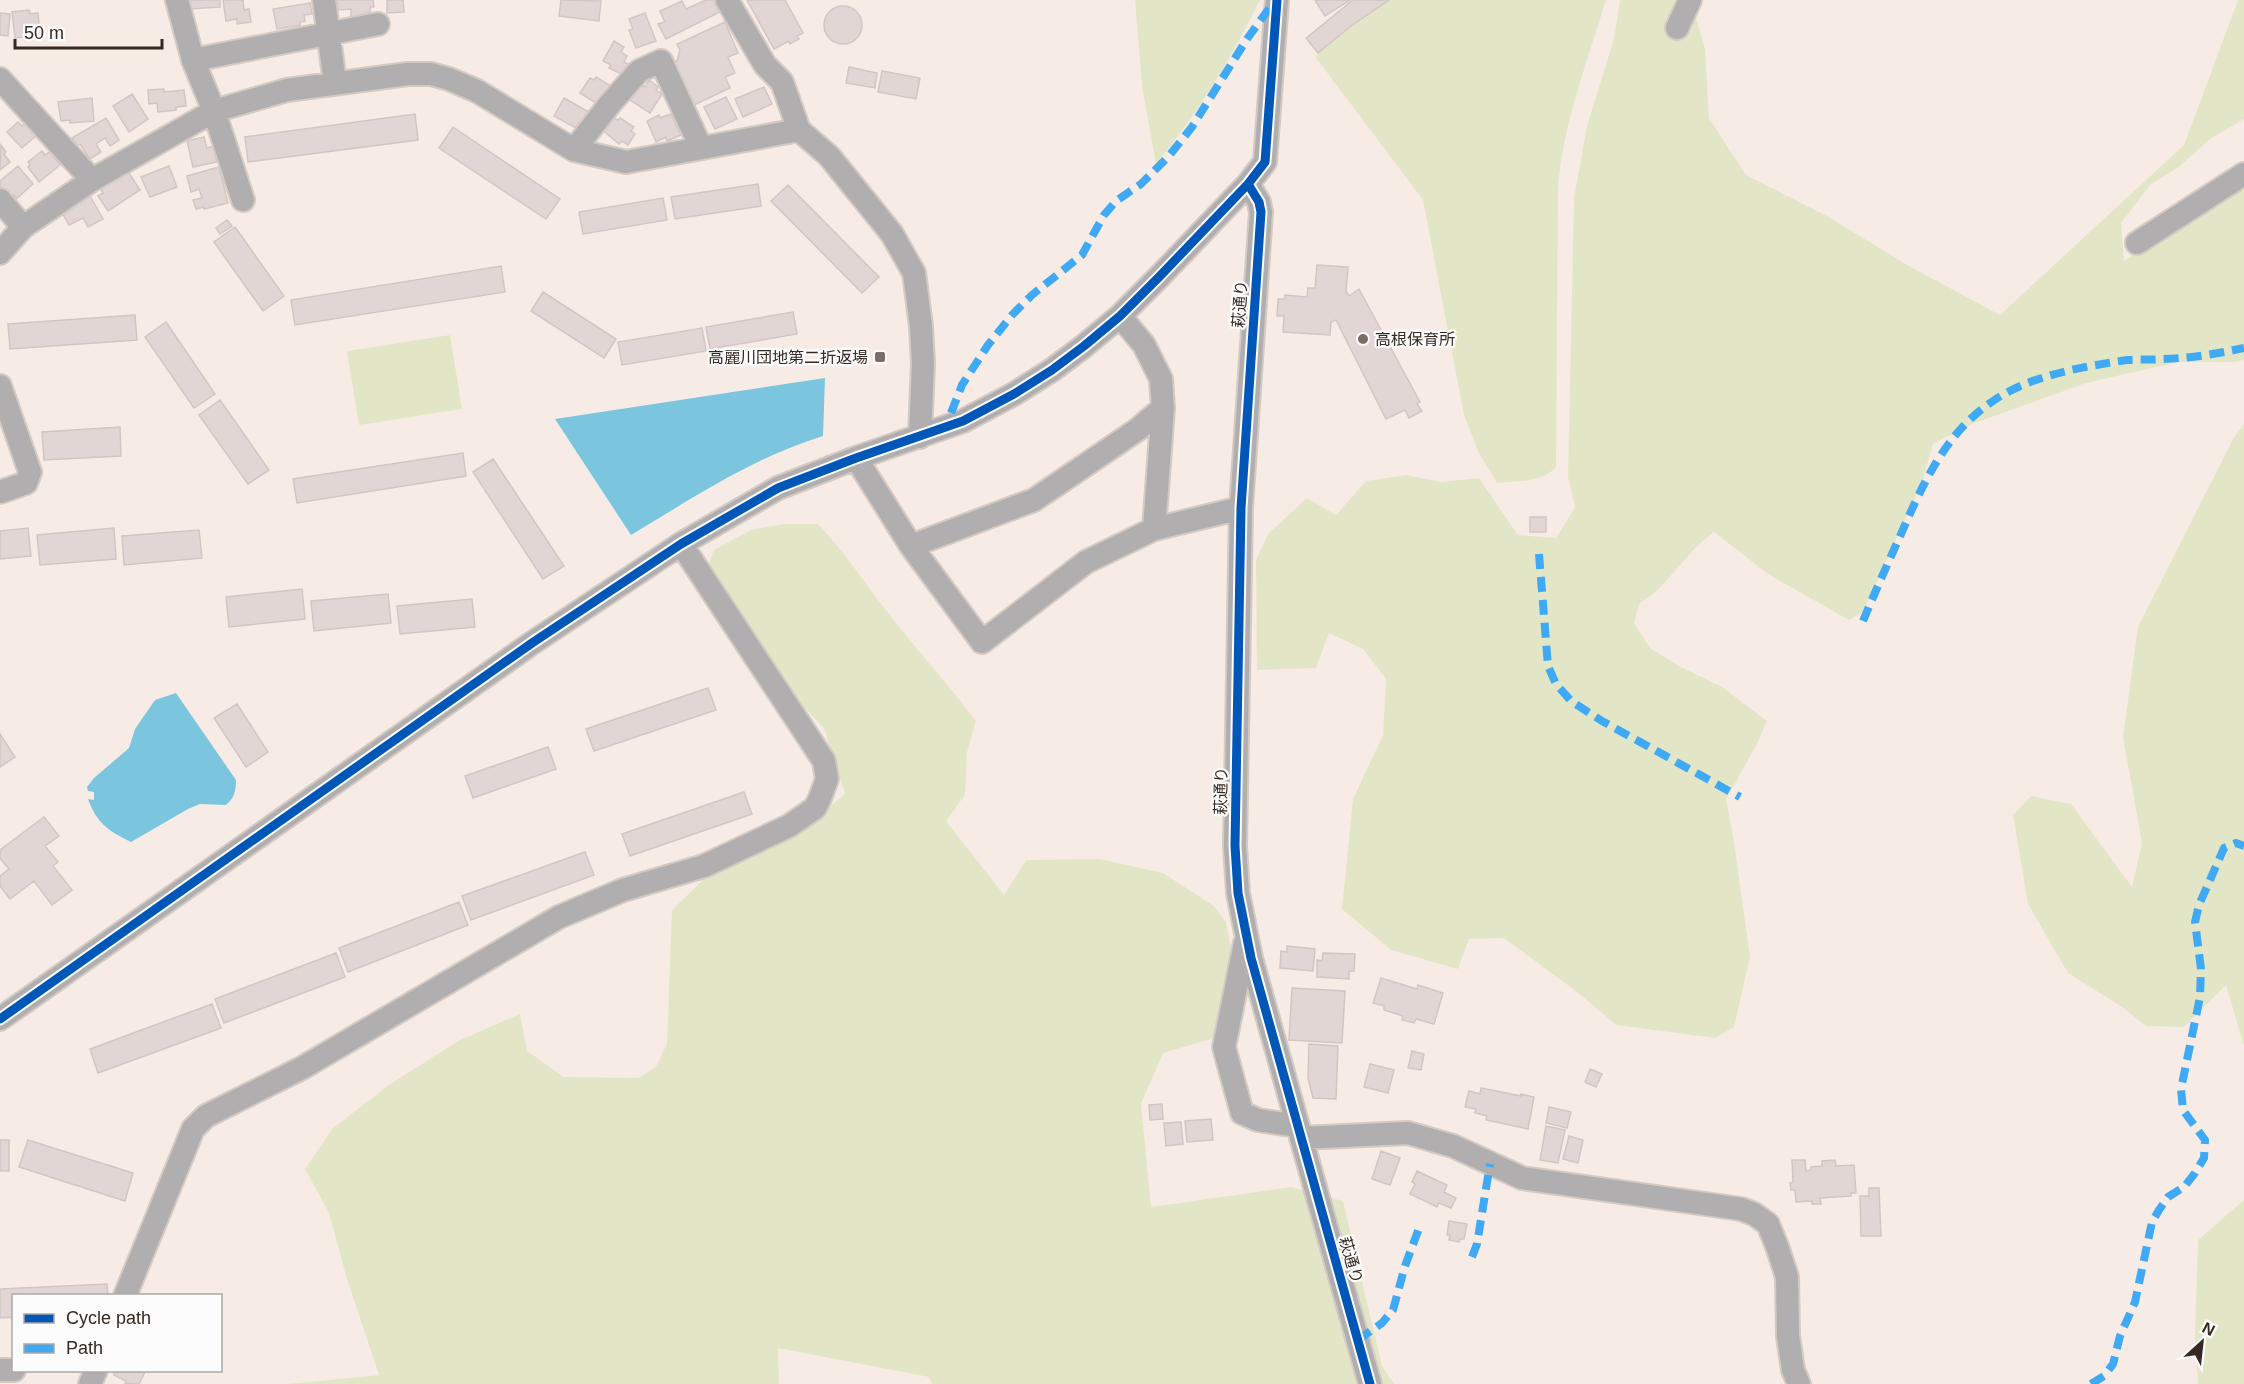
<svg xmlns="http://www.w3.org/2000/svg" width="2244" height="1384" font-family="Arial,'Noto Sans JP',sans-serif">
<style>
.green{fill:#e3e6c6}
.water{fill:#7bc6de}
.building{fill:#e2d6d5;stroke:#d2c6c5;stroke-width:1.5}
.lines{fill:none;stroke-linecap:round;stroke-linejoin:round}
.minor-casing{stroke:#d3cac3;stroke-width:26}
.minor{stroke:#b0aeaf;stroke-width:22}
.quiet{stroke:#3fa9f5;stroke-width:8;stroke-dasharray:15 8;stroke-linecap:butt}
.cycleway-casing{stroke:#fcfcfc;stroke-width:13}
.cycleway{stroke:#0057b8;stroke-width:9}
.poi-dot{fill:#7a6d66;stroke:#fcfcfc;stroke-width:2}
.labels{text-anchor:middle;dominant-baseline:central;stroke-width:4.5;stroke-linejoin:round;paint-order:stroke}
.street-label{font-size:16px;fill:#362921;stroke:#fcfcfc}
.poi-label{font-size:16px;fill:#362921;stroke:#fcfcfc;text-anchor:start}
</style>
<rect width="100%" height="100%" fill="#f7ece5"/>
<!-- green -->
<path class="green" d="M1135,0H1260C1231,59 1198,113 1156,164L1142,86Z
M1389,0H1606C1587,62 1563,124 1558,189L1556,467C1542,483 1516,481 1497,483L1478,451L1464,415L1423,200L1316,58L1318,53L1351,26Z
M1620,0H1691L1705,49L1709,118L1746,175L1827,216L1909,266L2000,315L2184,145L2238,0H2244V119L2210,139L2179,167L2151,184L2121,223L2124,261L2244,183V360L2235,362H2178L2086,383L1972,424L1933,444L1921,485L1863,612L1849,620L1768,574L1714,532L1698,545L1657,591L1639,604L1634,623L1650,648L1679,666L1722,687L1767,721L1757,744L1726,799L1733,835L1750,957L1734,1027L1715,1038L1616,1025L1581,995L1504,938L1469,939L1458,969L1391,950L1342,909L1353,799L1383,735L1386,679L1363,649L1329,633L1316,668L1257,670L1256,560L1268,534L1307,498L1336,515L1366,481L1406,475L1441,482L1479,478L1518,535L1556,538L1575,507L1568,477L1574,198L1587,126L1614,39Z
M450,335L462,409L359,425L347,351Z
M2244,424V1046L2226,985L2184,1027L2146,1026L2122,1007L2068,973L2028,904L2013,815L2031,796L2071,804L2132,887L2142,843L2123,737L2138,627L2233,439Z
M785,524H818C845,552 865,584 889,614C917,650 948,684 976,721L967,752L965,795L946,821L1004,895L1026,860L1100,859L1163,873L1214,906L1226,922L1235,968L1215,1038L1163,1053L1141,1104L1151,1207L1291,1187L1343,1201L1382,1366L1394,1384H932L929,1377L778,1348L779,1384H288L379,1375L347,1279L329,1213L305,1169L332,1129L389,1085L458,1041L520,1014L527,1051L564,1077L638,1078L656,1067L667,1044L672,910L710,873L805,827L845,794L824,728L774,676L708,565L714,550L751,530Z
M2244,1200V1384H2198L2195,1335L2198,1240Z"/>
<!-- water -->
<path class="water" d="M825,378L823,436C754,457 693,498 631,535L555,419Z
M176,693L236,780C236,792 234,798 226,805L200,804L188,809L131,842C109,831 97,824 88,799L94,800V792L88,791L87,787L94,778L129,748L135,729L155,700Z"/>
<!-- building -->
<path class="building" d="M187,0H220V7L188,9Z
M223,0H243L244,10L249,9L251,22L237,24V19L226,21Z
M337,0H373L374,7H370L371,19L351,20V9L338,10Z
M387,0H403L404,12L387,13Z
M561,0L601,1L599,21L559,16Z
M706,0H714L720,12L666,39L658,24L665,22L660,11L682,1L686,9Z
M747,0H785L803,33L797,36L799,39L790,44L789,41L774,49Z
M1315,0H1350L1325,16Z
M1353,0H1389L1351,26L1318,53L1306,38Z
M310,3L312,14L304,15L305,21L300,22V25L277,29L273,9Z
M824 25a19 19 0 1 1 38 0a19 19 0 1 1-38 0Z
M29,10L30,14L38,13L40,35L15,38L12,12Z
M0,13L10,14L8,36L0,35Z
M645,13L656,41L636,48L629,30L633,29L629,19Z
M725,22L738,53L728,57L735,73L725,77L730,88L690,107L670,63L677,61L680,50L677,44Z
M614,41L624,47L621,52L627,56L624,62L628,64L623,75L609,68L611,65L603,61Z
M849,67L877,73L875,88L846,83Z
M882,71L920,78L916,99L878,92Z
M596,77L611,86L599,105L580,93L590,78L594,80Z
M649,80L658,87L656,90L662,94L650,113L627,98L638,82L645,87Z
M764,87L772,104L743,117L735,99Z
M164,89V92L184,90L186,106L176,107V110L158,112L157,103L149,104L148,90Z
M132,94L148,119L129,132L113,106Z
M726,97L737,119L715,129L704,107Z
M92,98L94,121L70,123V120L61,121L58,102Z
M564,98L589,112L582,124L579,122L576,128L554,116Z
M415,114L418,140L248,162L245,137Z
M671,114L681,135L667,141L666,137L656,142L647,121L659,115L660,118Z
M612,117L618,120L620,118L634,127L631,131L635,134L628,145L622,141L619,144L601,129Z
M106,118L119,140L110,146L105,138L96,144L101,152L90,159L80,144L77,146L72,138Z
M18,122L22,126L26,122L38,134L22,148L7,132Z
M453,127L560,199L546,219L439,148Z
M204,137L207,148L213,146L217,162L193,167L187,141Z
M1,145L6,152L4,154L10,162L0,170Z
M42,151L45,155L50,152L60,165L39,182L28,167L30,165L28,162Z
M18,166L33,184L16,199L14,195L10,198L0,187V181Z
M169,166L177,187L150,197L141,177Z
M219,167L228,203L204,209V207L196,209L193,200L202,198L199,189L191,192L187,176Z
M127,170L140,190L108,211L98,196L103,193L100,188Z
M758,184L761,206L675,219L671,197Z
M788,185L879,277L862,293L771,201Z
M90,196L103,219L88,227L83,218L69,225L61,211Z
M663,198L667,220L583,234L579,212Z
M227,220L232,226L220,234L216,228Z
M235,227L284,296L263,311L214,242Z
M1317,265L1348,267L1346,291L1349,296L1359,289L1420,402L1417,404L1422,411L1409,418L1405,410L1386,419L1336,320L1331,322L1330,335L1283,332L1284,316H1277L1278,299H1285V295L1307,297L1308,288H1315Z
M501,266L505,292L295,325L291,300Z
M543,292L616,339L604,358L531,311Z
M793,312L797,334L710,349L706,327Z
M135,315L137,340L10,349L8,324Z
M166,322L215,394L194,408L145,337Z
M702,328L706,351L622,365L618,342Z
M220,400L269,470L248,484L199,415Z
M120,427L121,456L44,460L42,432Z
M463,453L466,476L297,503L293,479Z
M493,459L564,566L543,579L473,472Z
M1530,517H1546V532H1530Z
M28,528L31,556L0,559V531Z
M114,528L116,559L40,565L37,535Z
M199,530L202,558L124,565L122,536Z
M302,589L305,619L229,627L226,597Z
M388,594L391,623L314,631L311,601Z
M472,599L475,627L400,634L397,606Z
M708,688L716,710L594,751L586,729Z
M237,704L268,752L246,767L214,718Z
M0,734L15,757L0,767Z
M548,747L556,769L473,798L465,776Z
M744,792L752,814L630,856L622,834Z
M44,817L59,836L45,846L58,862L53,866L72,890L52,905L34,881L10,899L0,886V876L9,869L0,858V850Z
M585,852L594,875L471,920L462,896Z
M459,902L468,925L348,972L339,948Z
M1287,946L1315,949L1313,971L1280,968L1281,951L1287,952Z
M336,953L345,977L224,1023L215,999Z
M1323,953L1355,954L1354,971H1349V979L1317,977V960L1322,961Z
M1381,978L1417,989L1418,985L1443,993L1434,1024L1416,1019L1414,1023L1402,1020L1403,1016L1384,1010V1006L1373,1003Z
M1292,988L1345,991L1342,1043L1289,1040Z
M212,1004L221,1028L98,1073L90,1049Z
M1309,1044L1338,1046L1336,1099L1313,1098L1308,1078Z
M1412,1051L1424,1054L1421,1070L1408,1068Z
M1370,1064L1394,1070L1388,1093L1364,1087Z
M1590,1069L1602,1074L1596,1087L1585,1082Z
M1481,1088L1521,1096V1094L1534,1097L1528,1129L1486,1120L1487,1116L1475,1113L1476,1109L1465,1107L1469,1091L1480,1094Z
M1162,1104L1163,1119L1150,1120L1149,1105Z
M1549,1107L1571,1112L1567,1128L1546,1123Z
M1211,1119L1213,1140L1187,1142L1185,1121Z
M1181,1122L1183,1144L1166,1146L1164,1123Z
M1546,1126L1565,1130L1558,1163L1540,1160Z
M1569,1136L1583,1140L1578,1163L1563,1159Z
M0,1140H9V1171H0Z
M28,1140L133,1173L125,1201L19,1167Z
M1381,1151L1400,1158L1390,1185L1372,1179Z
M1792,1160H1805L1806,1171L1811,1170V1167L1822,1166V1161L1835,1160L1836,1166L1854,1165L1856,1193H1851V1196L1820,1198L1821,1204H1812V1201L1796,1202L1795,1190H1791L1790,1183L1793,1182Z
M1417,1171L1447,1185L1444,1192L1456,1198L1451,1208L1439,1203L1437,1207L1410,1194L1415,1184L1412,1182Z
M1869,1188H1879L1881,1236H1861L1860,1196H1869Z
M1449,1221L1467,1224L1464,1239H1460L1459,1242L1449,1240L1450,1235H1447Z
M107,1284L108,1296H14V1317L0,1318V1289Z
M114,1370H146L139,1384L125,1383L126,1381L114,1375Z"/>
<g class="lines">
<!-- minor casing -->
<g class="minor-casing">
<path id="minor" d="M177,0L193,60L214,111L243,200
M324,0L335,83
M727,0L765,65L782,82L799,130
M1677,28L1690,0
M193,60L378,24
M0,79L92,180
M574,150L609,105L639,71L661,61L701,148
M1248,184L1259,202L1261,212L1241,508L1235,846L1238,893L1251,958L1370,1384
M0,200L23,227
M2137,243L2244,174
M0,253L23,227L92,180L214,111L287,90L408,74H431L449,79L477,91L574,150L626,162L799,130L829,156L892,234L914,273L921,326L923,363L920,437
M1120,316L1144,345L1161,379L1163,408L1154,529
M0,386L30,472L26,483L0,492
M856,458L911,546L982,642L1086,562L1154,529L1241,508
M911,546L1034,500L1137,430L1163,408
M1245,943L1224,1047L1242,1113L1258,1120L1298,1126
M0,1019L532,643L681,544L778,488L856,458L963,421L1014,394L1052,370L1084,346L1120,316L1159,277L1248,184L1265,162L1277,0
M1301,1138L1408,1133L1453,1146L1522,1178L1741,1209L1754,1214L1768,1224L1778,1249L1787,1277L1788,1336L1793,1370L1799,1384
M125,1296L193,1129L206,1116L302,1068L559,917L623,890L704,866L789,826L815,808L820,798L827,779L824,761L681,544
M0,1370H14
M90,1384L96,1370"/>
</g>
<!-- minor -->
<use href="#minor" class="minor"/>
<!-- quiet -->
<path class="quiet" d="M951,413L962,385L988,345L1012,315L1032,295L1082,255L1104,215L1116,201L1141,184L1168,157L1192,127L1247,39L1275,0
M1539,554L1548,666L1556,684L1571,701L1602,721L1740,797
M1863,621C1875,592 1888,563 1901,534C1923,484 1945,433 1993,401C2031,375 2082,367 2127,360C2139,359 2151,360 2163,359C2191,358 2217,354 2244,348
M1472,1257L1477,1244L1490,1164
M1358,1340L1382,1323L1393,1310L1405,1266L1421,1223
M2091,1384L2104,1376L2113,1364L2120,1336L2135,1302L2152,1222L2159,1210L2168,1197L2184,1187L2195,1173L2204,1158L2205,1140L2183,1110L2181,1089L2200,997L2201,969L2195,922L2199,905L2224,848L2236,843L2244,846"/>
<!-- cycleway casing -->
<g class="cycleway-casing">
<path id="cycleway" d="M1248,184L1259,202L1261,212L1241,508L1235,846L1238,893L1251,958L1370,1384
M0,1019L532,643L681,544L778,488L856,458L963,421L1014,394L1052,370L1084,346L1120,316L1159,277L1248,184L1265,162L1277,0"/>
</g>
<!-- cycleway -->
<use href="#cycleway" class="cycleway"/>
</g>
<!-- markers -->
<g class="poi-dot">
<circle cx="1363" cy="339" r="6"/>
<rect x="874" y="351" width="12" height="12" rx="3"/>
</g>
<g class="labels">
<!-- street labels -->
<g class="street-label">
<text transform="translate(1240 304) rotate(-86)">萩通り</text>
<text transform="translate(1221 791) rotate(-89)">萩通り</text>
<text transform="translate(1351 1260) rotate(74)">萩通り</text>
</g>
<!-- poi labels -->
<g class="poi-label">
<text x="1375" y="339">高根保育所</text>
<text x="868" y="357" text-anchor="end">高麗川団地第二折返場</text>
</g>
</g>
<!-- legend -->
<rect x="12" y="1294" width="210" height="78" fill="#fcfcfc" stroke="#ada8a4" stroke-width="1.5"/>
<rect x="24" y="1314" width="30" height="9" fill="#0057b8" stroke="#ada8a4" stroke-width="1.5"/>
<text x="66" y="1324" font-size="18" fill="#362921">Cycle path</text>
<rect x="24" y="1344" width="30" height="9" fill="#3fa9f5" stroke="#ada8a4" stroke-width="1.5"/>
<text x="66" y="1354" font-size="18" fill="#362921">Path</text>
<!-- north arrow -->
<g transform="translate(2202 1342) rotate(27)" stroke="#fcfcfc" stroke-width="4.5" paint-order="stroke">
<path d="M0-4.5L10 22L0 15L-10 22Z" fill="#362921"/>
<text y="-9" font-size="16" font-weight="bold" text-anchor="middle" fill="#362921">N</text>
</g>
<!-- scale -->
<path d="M15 39v9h147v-9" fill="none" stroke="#362921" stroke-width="3"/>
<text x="24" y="39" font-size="18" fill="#362921" stroke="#fcfcfc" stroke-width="4.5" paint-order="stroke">50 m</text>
</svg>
